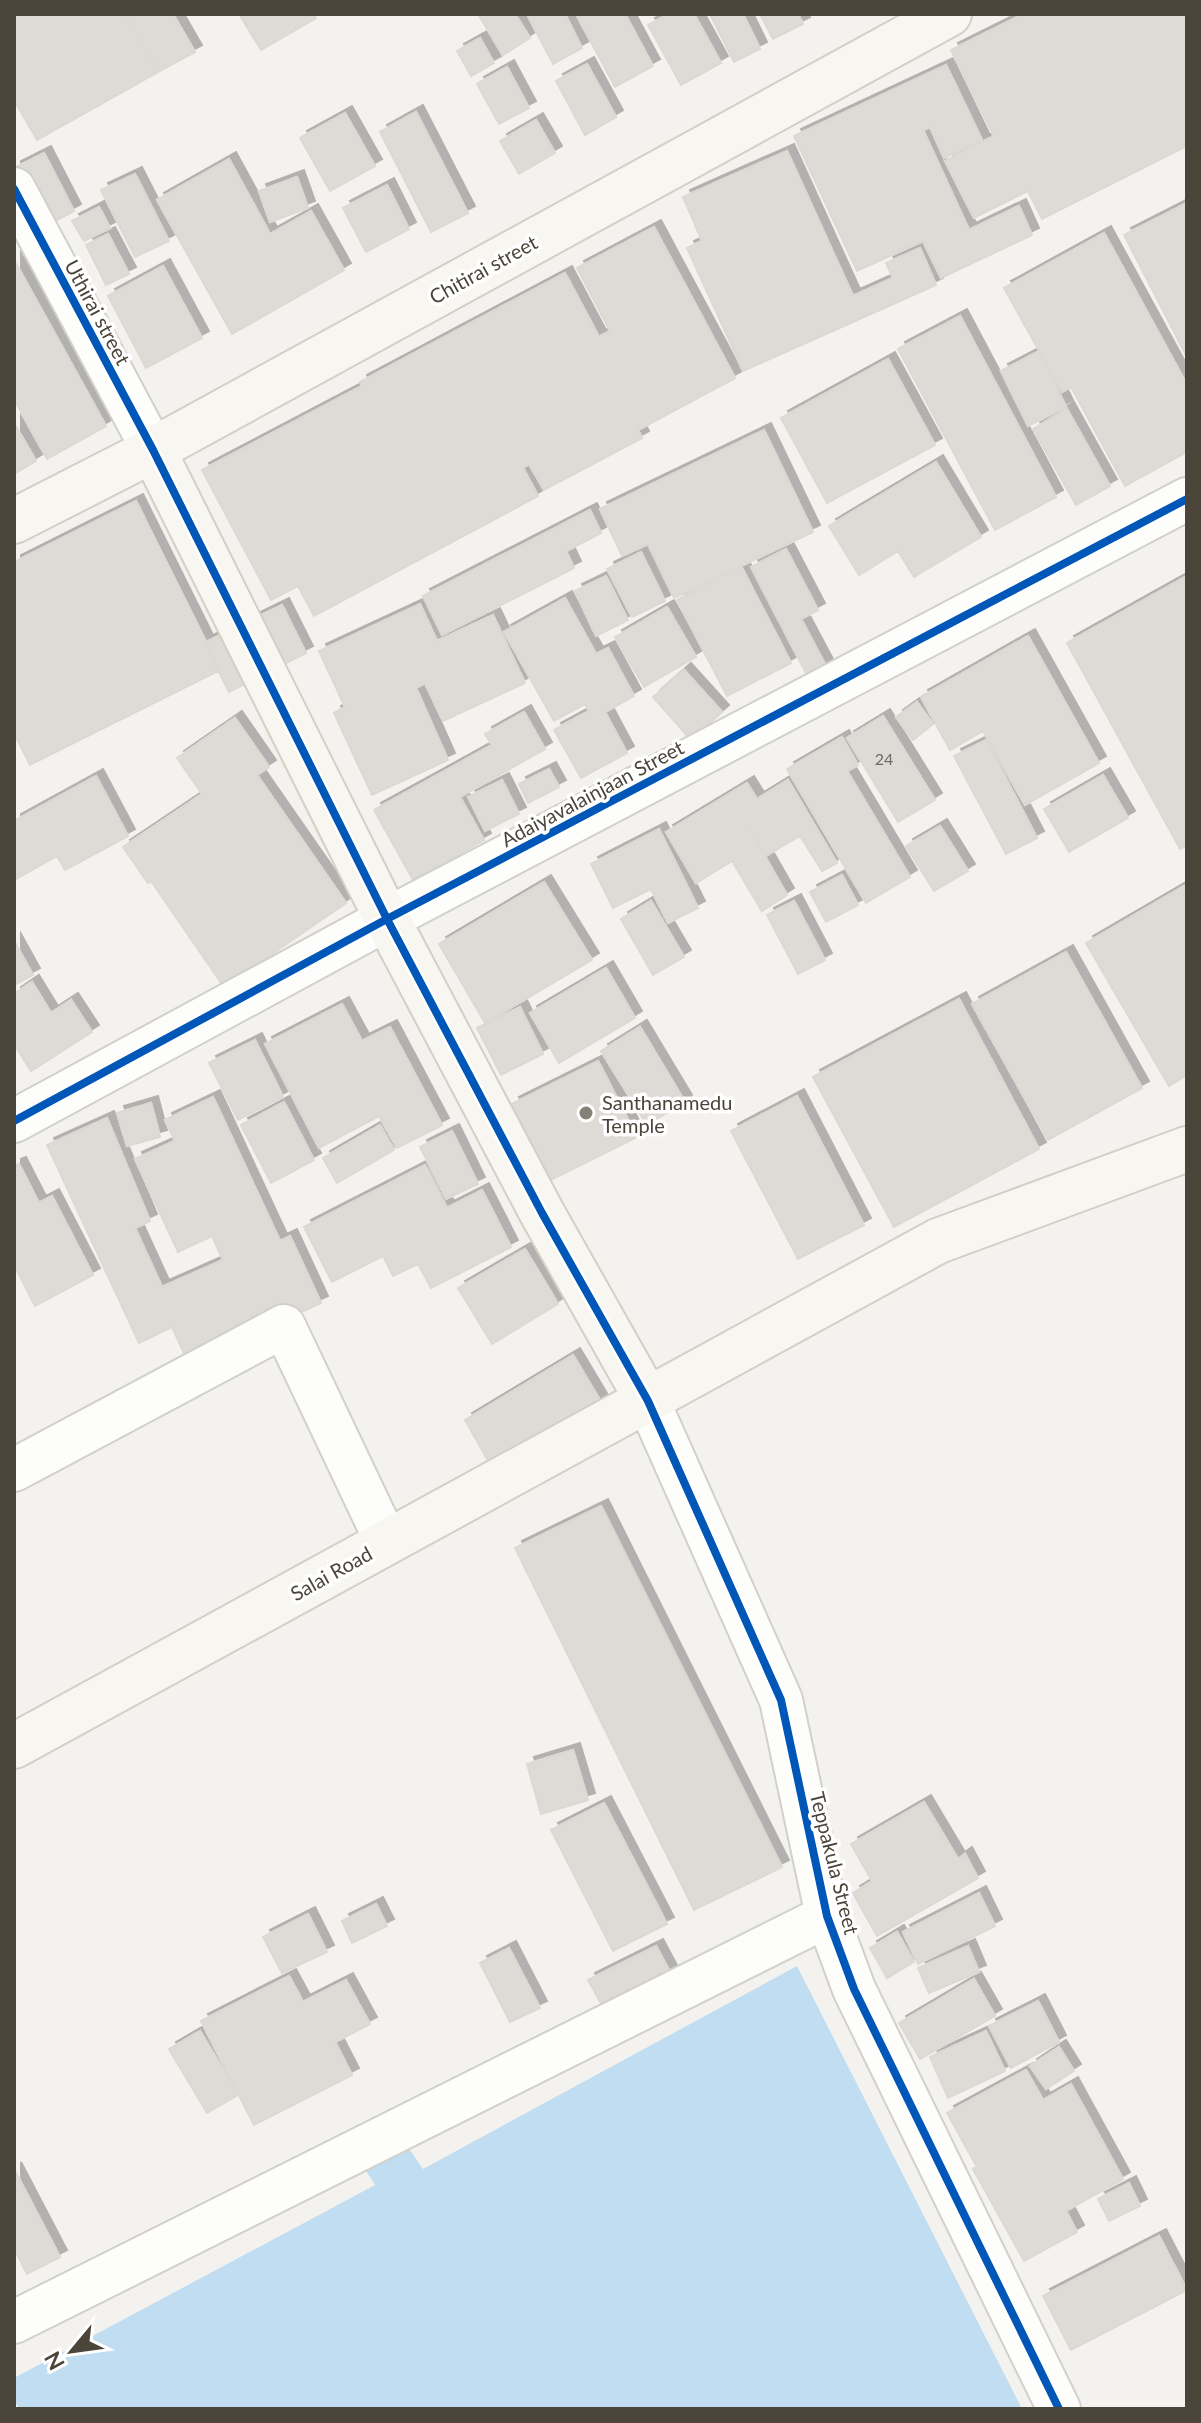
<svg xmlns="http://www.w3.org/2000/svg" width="1201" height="2423" font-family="Lato,sans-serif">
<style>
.water{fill:#c0ddf1}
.building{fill:#dedbd6;stroke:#dcd9d4;stroke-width:2;filter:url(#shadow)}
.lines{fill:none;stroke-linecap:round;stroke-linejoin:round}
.street-casing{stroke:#d2d0cb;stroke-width:46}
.secondary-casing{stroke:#d3cfc5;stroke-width:48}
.street{stroke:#fdfdfc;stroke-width:42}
.secondary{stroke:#f7f6f1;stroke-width:44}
.cycleway-casing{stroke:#fff;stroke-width:13}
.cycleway{stroke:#0057b8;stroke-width:8}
.poi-dot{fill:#868178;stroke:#fff;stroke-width:3}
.labels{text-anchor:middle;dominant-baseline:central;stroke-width:7;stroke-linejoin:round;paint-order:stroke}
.number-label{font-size:16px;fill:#706a61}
.street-label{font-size:20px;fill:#4b4439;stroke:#fff}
.poi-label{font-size:20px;fill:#4b4439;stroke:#fff;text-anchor:start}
</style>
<defs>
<filter id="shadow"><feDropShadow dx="7" dy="-7" stdDeviation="0" flood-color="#0004"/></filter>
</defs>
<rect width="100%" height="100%" fill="#f4f2ee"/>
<!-- water -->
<path class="water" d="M797,1966L1022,2409H19L14,2399V2378L375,2185L361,2163L403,2140L423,2169Z"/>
<!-- building -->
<path class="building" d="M14,14H125L158,72L37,140L14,100Z
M125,14H173L195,52L158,72Z
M239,14H314L316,18L261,50Z
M478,14H515L530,38L503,55Z
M527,14H565L582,48L553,64Z
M576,14H625L653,66L615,87Z
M669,14H694L721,63L681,85L648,25Z
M710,14H743L760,49L734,62Z
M760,14H798L803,24L773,39Z
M1023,14H1187V146L1042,219L1028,191L974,218L945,161L994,136L951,50Z
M480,38L494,63L471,76L457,51Z
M587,64L616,117L585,135L556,81Z
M946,65L982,140L944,158L930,127L923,130L969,230L1019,206L1032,235L941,278L923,241L857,271L794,136Z
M507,67L529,108L499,124L477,84Z
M416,112L468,213L431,232L380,132Z
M345,113L375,166L330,191L300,138Z
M536,120L555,153L519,174L500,141Z
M787,151L853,296L893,278L886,263L920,248L936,285L743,371L687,248L702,241L683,197Z
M44,153L74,211L14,243V168Z
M229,159L270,234L311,211L344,270L232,334L157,200Z
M135,174L169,241L135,257L101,190Z
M297,177L308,208L270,222L259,191Z
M387,185L409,229L366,252L343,208Z
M1187,203V357L1124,235Z
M99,207L110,228L84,241L72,221Z
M654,227L735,378L638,430L642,438L544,490L529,464L523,468L538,496L314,616L298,586L271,600L202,470L362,386L360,382L565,273L599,337L610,331L577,268Z
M1104,233L1187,385V452L1125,486L1071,387L1062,392L1004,288Z
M108,234L129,274L106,285L86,245Z
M14,260L106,426L47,459L14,399Z
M163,266L202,338L146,368L108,296Z
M960,316L1056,497L995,530L898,349Z
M1039,351L1066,407L1028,426L1001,371Z
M888,359L935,445L827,503L781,418Z
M1067,409L1110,486L1076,505L1033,429Z
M14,423L36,461L14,474Z
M764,430L813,532L674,598L648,544L622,556L600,509Z
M936,462L981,537L914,577L898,551L859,575L829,526Z
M136,501L220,670L30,765L14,733V562Z
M590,510L601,533L566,551L574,568L442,635L423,596Z
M786,549L818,610L801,619L827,668L808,677L751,567Z
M641,552L665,601L632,617L607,569Z
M741,566L791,663L727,696L677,600Z
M606,576L628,620L596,636L575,591Z
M1187,576V845L1180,849L1067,643Z
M565,598L596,654L608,648L634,696L605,712L627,753L581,778L554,730L589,711L585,704L554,721L504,632Z
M420,604L437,641L493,615L525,683L443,721L425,683L416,688L448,760L372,795L334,713L345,707L319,651Z
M282,605L306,653L229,692L204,643Z
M667,607L696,657L644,687L615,637Z
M1028,636L1099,763L1025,805L983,731L950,750L921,697Z
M684,670L722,712L691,740L653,697Z
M917,702L933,724L913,740L896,717Z
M524,712L545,749L460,797L484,840L413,880L374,810L492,745L485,734Z
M883,716L935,800L898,822L847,738Z
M235,718L269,767L257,775L346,903L224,987L151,881L148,883L123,847L202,794L177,758Z
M842,737L858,765L847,771L910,877L866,903L787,769Z
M986,740L1037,838L1006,854L954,756Z
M549,769L559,787L528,803L519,784Z
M1103,775L1128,818L1069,852L1044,809Z
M96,776L128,836L65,870L57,856L14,880V821Z
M502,780L519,814L485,831L468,797Z
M788,780L837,863L822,871L800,836L766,856L747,825L787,895L762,911L732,861L696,883L666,832L747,783L757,799Z
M940,826L968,871L934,891L906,846Z
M659,829L698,908L668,923L651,889L613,908L591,864Z
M842,875L858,905L826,922L810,892Z
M544,882L592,960L485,1023L439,944Z
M1184,886L1187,891V1075L1169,1086L1086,943Z
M651,901L684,957L653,975L621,919Z
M794,901L825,960L798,974L767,915Z
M14,941L33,975L14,985Z
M1066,952L1142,1088L1048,1140L972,1004Z
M606,968L635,1018L559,1063L530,1013Z
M32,982L51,1013L71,1000L92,1032L31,1071L14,1044V994Z
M959,999L1039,1149L894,1227L813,1077Z
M342,1004L362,1041L390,1027L442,1125L397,1148L379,1116L319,1148L265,1044Z
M520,1007L543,1054L501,1075L477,1028Z
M640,1027L685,1102L647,1125L601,1051Z
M255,1040L283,1097L238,1120L209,1063Z
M598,1061L637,1137L551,1180L512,1104Z
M797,1096L864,1225L798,1259L731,1131Z
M213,1097L280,1241L290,1236L321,1303L189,1364L172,1327L139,1343L47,1145L107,1118L150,1221L135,1228L162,1287L223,1260L212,1236L178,1252L135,1159L175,1141L165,1120Z
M284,1102L314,1160L271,1183L241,1125Z
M151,1103L160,1137L127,1146L117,1113Z
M380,1125L394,1150L337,1183L323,1158Z
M452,1131L478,1184L446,1199L420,1147Z
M19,1164L39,1203L52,1196L93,1275L35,1306L14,1265V1166Z
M425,1165L447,1208L482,1190L511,1247L431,1288L418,1264L393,1276L383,1256L332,1282L304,1227Z
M525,1249L558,1304L492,1344L458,1288Z
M573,1355L601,1402L491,1466L465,1420Z
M601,1506L782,1867L694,1910L515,1548Z
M573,1750L588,1800L541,1814L527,1764Z
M924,1802L958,1859L965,1854L978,1878L877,1936L853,1893L872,1881L851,1844Z
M604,1803L667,1924L613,1951L551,1830Z
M979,1893L995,1926L918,1964L903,1932Z
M376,1904L387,1926L352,1943L342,1921Z
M308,1914L327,1952L282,1973L263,1937Z
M897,1932L914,1962L887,1978L870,1948Z
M656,1946L671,1974L604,2009L588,1980Z
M968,1946L979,1972L929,1993L918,1968Z
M509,1948L540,2008L510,2022L480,1963Z
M289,1976L303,2002L346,1980L370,2024L335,2042L352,2075L254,2125L201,2021Z
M974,1979L995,2016L920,2059L899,2023Z
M1038,2001L1059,2042L1011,2068L989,2026Z
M200,2031L238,2095L207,2113L169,2049Z
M986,2031L1005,2071L948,2098L930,2057Z
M1059,2047L1074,2071L1046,2089L1030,2066Z
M1026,2070L1043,2100L1071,2084L1123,2179L1066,2211L1077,2232L1024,2261L973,2169L977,2167L947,2113Z
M14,2169L60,2257L27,2274L16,2252L14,2253Z
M1129,2183L1140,2206L1109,2221L1098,2199Z
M1159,2236L1187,2290L1071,2350L1043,2296Z"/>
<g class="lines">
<!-- street casing -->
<g class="street-casing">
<path id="street" d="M14,189L153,450
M14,1121L387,919L1187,499
M648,1401L781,1700L827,1916L854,1989L1059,2409
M14,1470L284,1326L387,1543
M14,2322L827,1916"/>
</g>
<!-- secondary casing -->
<g class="secondary-casing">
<path id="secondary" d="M153,450L387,919L542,1213L648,1401
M14,521L153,450L949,14
M14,1746L938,1241L1187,1149"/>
</g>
<!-- street -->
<use href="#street" class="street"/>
<!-- secondary -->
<use href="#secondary" class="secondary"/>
<!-- cycleway casing -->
<g class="cycleway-casing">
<path id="cycleway" d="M14,189L153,450L387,919L542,1213L648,1401L781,1700L827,1916L854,1989L1059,2409
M14,1121L387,919L1187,499"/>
</g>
<!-- cycleway -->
<use href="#cycleway" class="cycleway"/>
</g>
<!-- markers -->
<circle class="poi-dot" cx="586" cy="1113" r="8"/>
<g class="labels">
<!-- number labels -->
<g class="number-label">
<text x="884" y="758">24</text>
</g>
<!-- street labels -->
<g class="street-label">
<text transform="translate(483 269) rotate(-29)">Chitirai street</text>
<text transform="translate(98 312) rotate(62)">Uthirai street</text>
<text transform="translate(592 793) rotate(-28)">Adaiyavalainjaan Street</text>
<text transform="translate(331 1573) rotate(-29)">Salai Road</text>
<text transform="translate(835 1863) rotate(76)">Teppakula Street</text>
</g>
<!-- poi labels -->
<g class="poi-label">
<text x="602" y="1102">Santhanamedu<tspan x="602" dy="23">Temple</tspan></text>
</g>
</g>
<!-- border -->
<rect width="1201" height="2423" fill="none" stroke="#4b4439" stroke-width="32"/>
<!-- north arrow -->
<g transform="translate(72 2351) rotate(241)" stroke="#ffffff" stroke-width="6" paint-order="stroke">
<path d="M0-6L14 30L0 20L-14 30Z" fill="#4b4439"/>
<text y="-12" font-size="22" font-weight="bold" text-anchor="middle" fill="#4b4439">N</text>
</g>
</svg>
